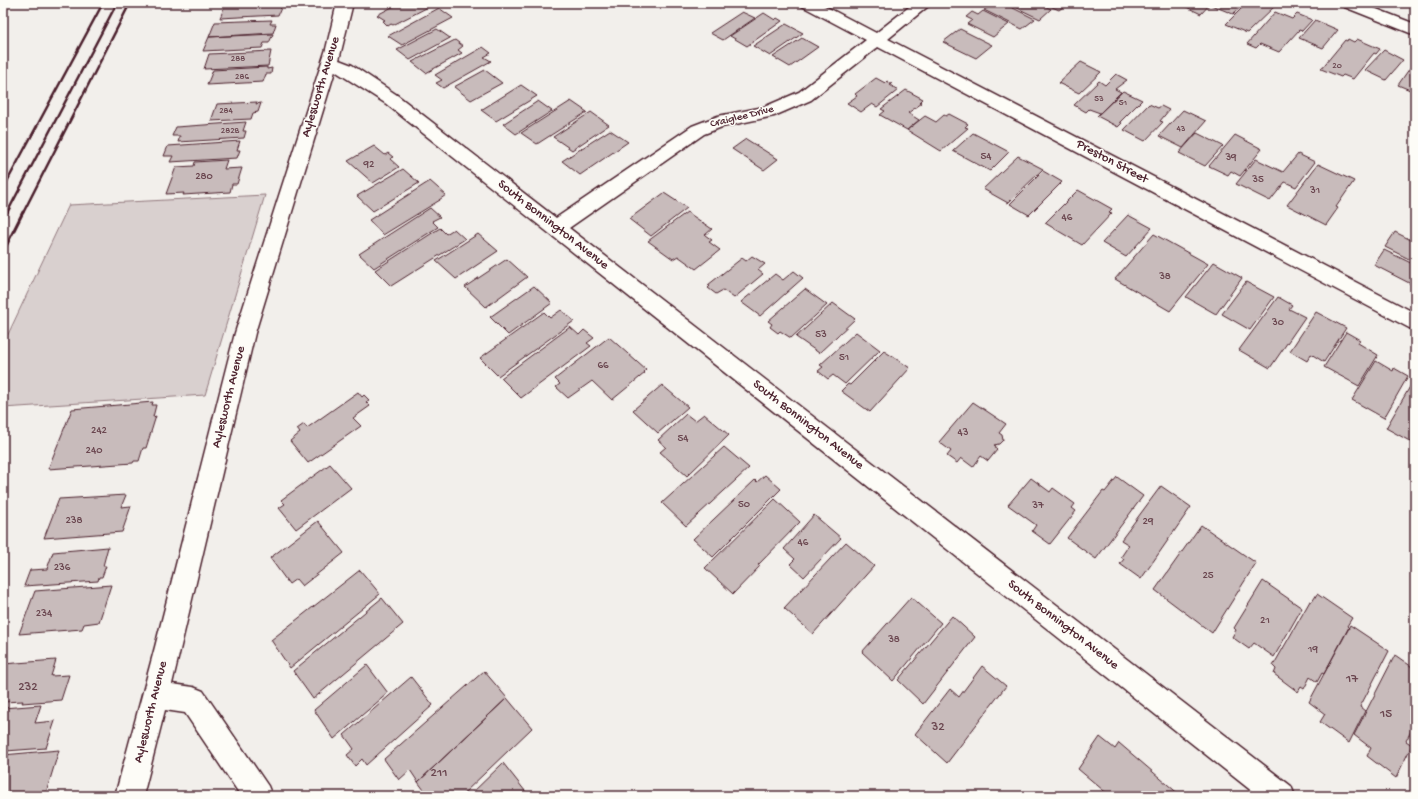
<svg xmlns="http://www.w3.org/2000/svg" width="1418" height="799" font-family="'Gochi Hand',sans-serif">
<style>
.green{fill:#d9d0cf;stroke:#92787d}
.building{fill:#c8bbbb;stroke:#4a1f2b}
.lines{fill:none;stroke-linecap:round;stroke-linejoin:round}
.minor-casing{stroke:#4a1f2b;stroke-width:3}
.minor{fill:#fdfcf7;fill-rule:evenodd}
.rail-far1{stroke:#4a1f2b;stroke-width:2.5}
.rail{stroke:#4a1f2b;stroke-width:3}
.labels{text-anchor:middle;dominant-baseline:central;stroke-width:3;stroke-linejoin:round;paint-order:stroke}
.far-number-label{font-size:9px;fill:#6a464f}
.far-street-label{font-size:11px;fill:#4a1f2b;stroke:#fdfcf7}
.number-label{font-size:11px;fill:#6a464f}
.street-label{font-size:13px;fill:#4a1f2b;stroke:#fdfcf7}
.near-number-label{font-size:13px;fill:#6a464f}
</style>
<rect width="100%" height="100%" fill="#f2efeb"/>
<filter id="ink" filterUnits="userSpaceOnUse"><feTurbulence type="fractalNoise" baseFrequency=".025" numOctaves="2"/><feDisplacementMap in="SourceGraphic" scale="8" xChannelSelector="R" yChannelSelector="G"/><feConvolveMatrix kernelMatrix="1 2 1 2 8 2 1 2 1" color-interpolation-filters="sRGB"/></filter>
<g filter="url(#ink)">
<!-- green -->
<path class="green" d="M265,195L205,395L3,408V345L69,205Z"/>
<!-- building -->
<path class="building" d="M226,3H283L278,15L220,18Z
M400,3H436L393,25L391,24L388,26L383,21L385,20L377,15Z
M984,3H1003L1035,19L1022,29L984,10L990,6Z
M1007,3H1038L1051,9L1040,19Z
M1043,3H1068L1059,10Z
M1178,3H1211L1201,14Z
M1213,3H1245L1233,14L1211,5Z
M1247,3H1273L1277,4L1247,33L1226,24Z
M439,8L453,18L402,45L388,36Z
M983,11L1009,24L993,37L967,24L972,20L966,17L972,12L978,15Z
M742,12L755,18L723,40L710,33Z
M1275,12L1292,19L1297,14L1312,20L1302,31L1299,30L1279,52L1260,44L1256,48L1247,44Z
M764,13L775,20L777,18L782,21L747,46L730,36Z
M272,20L270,24H276L273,33L209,37L215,22Z
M1315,20L1338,30L1323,48L1299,38Z
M786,24L803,33L770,56L753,46Z
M437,29L450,38L410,60L397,50Z
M960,29L992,45L976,58L943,42Z
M273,34L269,43H264L262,48L203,51L209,37Z
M802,38L818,47L790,67L773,57Z
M1348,39L1354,42L1357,39L1380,49L1376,54L1374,53L1353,79L1343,75L1341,77L1321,69L1345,40L1347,41Z
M455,40L463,46L458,50L462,53L426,73L412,62Z
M483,47L491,53L484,57L491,61L443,88L436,83L442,80L435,75Z
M1384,50L1403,60L1386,80L1365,70Z
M271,51L268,66L204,69L209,54Z
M1081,62L1101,72L1079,93L1058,83Z
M1412,65L1415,66V92L1398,85Z
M267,67V69L272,68L271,74H266L263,82L207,85L213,70Z
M485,70L502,83L471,100L454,87Z
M1116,74L1127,80L1115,89L1121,92L1100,113L1089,109L1086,112L1074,105L1099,81L1105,85Z
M876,78L885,83L887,81L892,84L890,85L898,90L877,107L872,104L861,112L847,103L857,96L855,94Z
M521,85L537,96L496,121L481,110Z
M906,90L923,99L920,102L922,103L908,113L919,120L907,130L880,115L885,111L881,109Z
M1123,91L1142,100L1120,122L1122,123L1118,127L1097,116Z
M538,101L552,111L516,134L503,124Z
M571,101L587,112L537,144L521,133Z
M257,102L256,104L261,103L258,112L253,113L251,119L211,121L217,104Z
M1149,104L1158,108L1161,106L1169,110L1160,121L1163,122L1145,141L1124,130Z
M1183,110L1206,121L1183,148L1159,136Z
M591,112L609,125L572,150L553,137Z
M949,114L968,124L965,127L968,128L941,151L907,130L925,116L936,122L944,115L946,116Z
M246,122L243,131H246L244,138L178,142L180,136H172L176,127Z
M610,130L628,142L580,175L562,161Z
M973,133L1009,152L990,171L953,151Z
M1197,133L1223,146L1205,166L1179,153Z
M1235,135L1262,149L1240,176L1231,171L1228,175L1209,166Z
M746,139L773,156L778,159L764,170L732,149Z
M240,141L237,150H240L237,158L170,162L173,156H164L168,146Z
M374,146L385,155L388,153L393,157L390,159L399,167L373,183L348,161Z
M1298,154L1315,162L1296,187L1285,182L1270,201L1236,184L1256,159L1283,172Z
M1018,156L1043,169L1008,203L983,189Z
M227,160L224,169L242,168L237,184H232L230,192L183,195L184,193L166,194L176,167L194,166L195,162Z
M1318,164L1354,181L1336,207L1338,208L1326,225L1287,205Z
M403,169L419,183L373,211L357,196Z
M1043,171L1062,182L1029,215L1010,204Z
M430,181L446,195L439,200H440L383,235L369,220Z
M1078,190L1112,209L1109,212L1112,213L1082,245L1045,223Z
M664,193L687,208L651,236L629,219Z
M430,208L440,217L432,221L438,227L374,268L359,254Z
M687,212L712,229L705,235L712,240L709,242L720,250L696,269L678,256L673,259L648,241Z
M1128,215L1152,228L1126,257L1102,243Z
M440,228L446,234L454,229L465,239L391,286L375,270Z
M1395,232L1415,242V262L1385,247Z
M478,234L498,251L456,279L436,261Z
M1154,234L1208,264L1170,311L1115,279Z
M1384,250L1415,265V286L1374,265Z
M752,256L765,264L758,270L763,274L734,298L723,290L716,294L708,288L710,286L708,285L742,258L746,261Z
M507,259L527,277L486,307L465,287Z
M1214,262L1242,278L1216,314L1186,297Z
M794,271L803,278L760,316L741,302L775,274L783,280Z
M1246,282L1274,297L1250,330L1222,314Z
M534,286L552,303L508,335L490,317Z
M805,289L827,305L791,338L780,331L778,333L770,327L772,324L768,321Z
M1278,297L1292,305L1289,309L1305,317L1270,368L1239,350Z
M833,303L855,319L819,353L796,337Z
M561,310L574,321L498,376L480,358L544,312L550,318Z
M1316,312L1346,328L1324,362L1311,354L1307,361L1290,351Z
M570,327L579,335L584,330L594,338L587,343L591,346L521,398L501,378Z
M856,332L880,350L845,384L833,375L828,379L818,371L823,367L820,365Z
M1346,332L1360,340L1358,343L1378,355L1359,386L1324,367Z
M609,337L646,370L644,372L645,373L612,400L592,381L568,398L556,387L560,384L555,379Z
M884,351L910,368L870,412L841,391L848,384L850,385Z
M1376,361L1393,371L1394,368L1408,376L1384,418L1352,400Z
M1415,378V444L1386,428Z
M662,385L688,407L658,433L633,410Z
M358,392L362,397L364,395L369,400L366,402L370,406L353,418L361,426L308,463L290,441L300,433L297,429L304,424L307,428Z
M153,402L152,405H156L153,417L156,416L146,448H143L139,461H134L133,463L48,469L72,409Z
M973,402L1006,424L999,433L1002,435L1003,440L999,444L994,445L996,446L995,448L997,450L988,461L981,456L973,467L961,458L957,463L947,456L951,451L939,442Z
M686,414L695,421L704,414L729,435L687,476L660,452L666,447L658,440Z
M724,447L749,468L686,526L662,503Z
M330,464L351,488L296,529L279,508L285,504L281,500Z
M765,475L781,489L713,557L693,539L755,480L757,482Z
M1117,477L1143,496L1096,559L1067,538L1103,491L1105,492Z
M1031,478L1050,492L1053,488L1075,504L1072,508L1076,511L1050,544L1032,531L1036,525L1008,505Z
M1161,486L1191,507L1141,579L1120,564L1124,559L1121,557L1129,545L1121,540Z
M126,495L121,507L131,506L122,532L44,538L59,499Z
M775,499L800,522L758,565L760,566L733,594L705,568Z
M814,515L841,538L804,577L790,564L795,559L784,549Z
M318,521L344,553L302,586L296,579L289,584L270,558Z
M1201,525L1256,563L1212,633L1155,590Z
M846,542L874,566L813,634L784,608Z
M108,547L103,566H106L102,577H99L98,581L24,586L30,570L47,569L53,552Z
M360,570L380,594L290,668L271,640Z
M1263,581L1302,608L1274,657L1254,643L1249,649L1232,637L1236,630L1234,628Z
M111,585L99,622L84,624L82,629L19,634L35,591Z
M1317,594L1352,618L1347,626L1349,628L1324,674L1322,673L1317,682L1310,677L1304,689L1301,687L1298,692L1274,674L1276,669L1273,666L1310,601L1312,602Z
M911,597L941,623L893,681L862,652Z
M382,598L403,624L313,699L293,671Z
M952,616L975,637L923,704L898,680Z
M1350,625L1389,651L1360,707L1365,711L1349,743L1320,722L1325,714L1309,702Z
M1395,655L1415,669V723L1406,741L1412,745L1396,778L1367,756L1371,748L1354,735Z
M56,660L51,676L69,675L61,700L22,703L23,701L3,702V664Z
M367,665L388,693L334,739L314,710Z
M982,666L1006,686L947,763L915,734L950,689L959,697Z
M484,671L507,698L418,782L410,770L399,780L384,759Z
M411,677L433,705L366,765L362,759L355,766L347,755L354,749L344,735Z
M507,698L532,728L463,794L464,796H425L427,794L418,782Z
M41,705L35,723L55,721L46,748L6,751L7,748H3V708Z
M1100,737L1115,749L1119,743L1181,796H1110L1078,769Z
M59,750L45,796H3V755Z
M503,763L529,796H469Z"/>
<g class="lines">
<!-- minor casing -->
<g class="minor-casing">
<path id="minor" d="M337,3H353L339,60L352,65L397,95L556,218L692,126L718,116L764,107L799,92L866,40L802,6L799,3H819L876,33L914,3H932L888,39L1415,313V331L878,47L811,100L774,116L722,127L704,134L569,228L1291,786L1295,796H1258L385,103L335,71L255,333L172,684L193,687L203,691L268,786L272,796H241L185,713L165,710L143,796H115L155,647L235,333L326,49Z
M1339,3H1361L1415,24V35L1342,6Z"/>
</g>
<!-- minor -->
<use href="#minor" class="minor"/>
<!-- rail-far1 -->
<path class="rail-far1" d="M3,189L103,3
M7,213L117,3
M23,213L130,3"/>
<!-- rail -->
<path class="rail" d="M3,220L7,212
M3,252L23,212"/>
</g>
</g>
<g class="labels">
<!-- far-number labels -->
<g class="far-number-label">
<text x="238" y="59">288</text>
<text x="1337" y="66">20</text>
<text x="242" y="77">286</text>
<text x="1099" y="99">53</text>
<text x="1123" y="103">51</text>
<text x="226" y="111">284</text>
<text x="1181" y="129">43</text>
<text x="230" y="131">282B</text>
</g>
<!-- far-street labels -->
<g class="far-street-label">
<text transform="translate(742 117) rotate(-14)">Craiglee Drive</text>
</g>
<!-- number labels -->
<g class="number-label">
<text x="986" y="157">54</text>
<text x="1231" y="158">39</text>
<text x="369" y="165">92</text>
<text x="204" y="177">280</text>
<text x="1258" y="180">35</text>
<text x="1315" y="191">31</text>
<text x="1067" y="218">46</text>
<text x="1165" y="277">38</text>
<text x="1278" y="323">30</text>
<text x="821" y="335">53</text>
<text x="844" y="358">51</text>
<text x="603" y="366">66</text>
<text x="99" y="431">242</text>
<text x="963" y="433">43</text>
<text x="683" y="439">54</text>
<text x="94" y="451">240</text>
<text x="744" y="505">50</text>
<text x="1038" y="506">37</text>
<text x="74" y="521">238</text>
<text x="1148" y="522">29</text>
<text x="803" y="543">46</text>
<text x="62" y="568">236</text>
<text x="1208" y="576">25</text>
<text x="44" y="614">234</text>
<text x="1265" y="621">21</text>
<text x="894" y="640">38</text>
<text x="1313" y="650">19</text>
</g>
<!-- street labels -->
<g class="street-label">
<text transform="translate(321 87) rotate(-73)">Aylesworth Avenue</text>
<text transform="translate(1112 162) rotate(28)">Preston Street</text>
<text transform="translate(553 225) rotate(38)">South Bonnington Avenue</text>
<text transform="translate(229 397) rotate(-76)">Aylesworth Avenue</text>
<text transform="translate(808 425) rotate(38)">South Bonnington Avenue</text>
<text transform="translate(1063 625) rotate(38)">South Bonnington Avenue</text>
<text transform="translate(151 712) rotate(-76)">Aylesworth Avenue</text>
</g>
<!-- near-number labels -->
<g class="near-number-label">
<text x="1352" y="679">17</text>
<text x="28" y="687">232</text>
<text x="1386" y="714">15</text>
<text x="938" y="727">32</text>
<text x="439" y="773">211</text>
</g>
</g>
<!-- margin -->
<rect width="1418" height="799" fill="none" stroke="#fdfcf7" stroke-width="16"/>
<rect x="8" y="8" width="1402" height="783" fill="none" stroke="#4a1f2b" stroke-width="1.5" filter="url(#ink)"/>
</svg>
